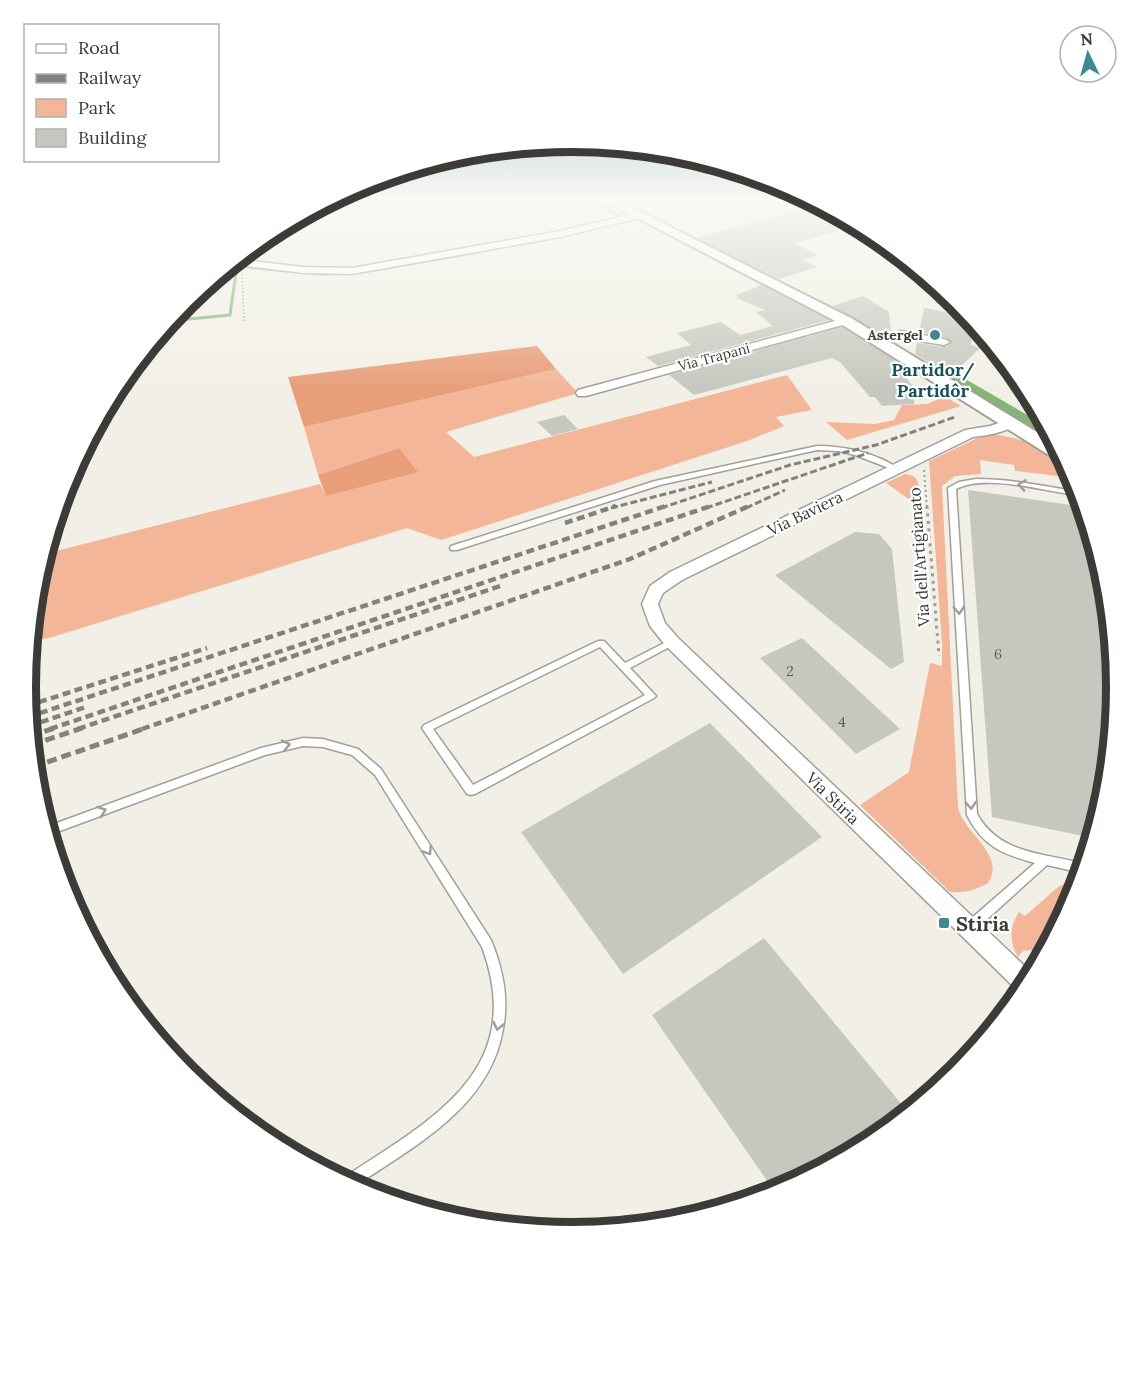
<svg xmlns="http://www.w3.org/2000/svg" width="1142" height="1373" font-family="Lora,serif">
<style>
.green{fill:#f3b698}
.forest{fill:#e89e79}
.lines{fill:none;stroke-linecap:round;stroke-linejoin:round}
.stream{stroke:#84b576;stroke-width:3}
.canal{fill:#84b576;fill-rule:evenodd}
.building{fill:#c6c8bf}
.service-casing{stroke:#a29f96;stroke-width:3}
.minor-casing{stroke:#a29f96;stroke-width:3}
.tertiary-casing{stroke:#a29f96;stroke-width:4}
.path-far2{stroke:#9f9d96;stroke-width:1.5;stroke-dasharray:1.5 2;stroke-linecap:butt}
.path-far1{stroke:#9f9d96;stroke-width:2;stroke-dasharray:2 3;stroke-linecap:butt}
.path{stroke:#9f9d96;stroke-width:3;stroke-dasharray:3 4.5;stroke-linecap:butt}
.service{fill:#fff;fill-rule:evenodd}
.minor{fill:#fff;fill-rule:evenodd}
.tertiary{fill:#fff;fill-rule:evenodd}
.rail-far2{stroke:#83817b;stroke-width:3;stroke-dasharray:7 3;stroke-linecap:butt}
.rail-far1{stroke:#83817b;stroke-width:4.5;stroke-dasharray:8 4.5;stroke-linecap:butt}
.rail{stroke:#83817b;stroke-width:5;stroke-dasharray:10 5;stroke-linecap:butt}
.oneway{stroke:#9e9d9b}
.poi-dot{fill:#418891;stroke:#fff;stroke-width:2}
.labels{text-anchor:middle;dominant-baseline:central;stroke-width:4.5;stroke-linejoin:round;paint-order:stroke}
.far-poi-label{font-size:14px;font-weight:bold;fill:#3c3b37;stroke:#fff;text-anchor:end}
.far-street-label{font-size:14px;fill:#3c3b37;stroke:#fff}
.number-label{font-size:14px;fill:#5e5e59}
.street-label{font-size:16px;fill:#3c3b37;stroke:#fff}
.far-district-label{font-size:18px;font-weight:bold;fill:#165159;stroke:#fff}
.near-poi-label{font-size:20px;font-weight:bold;fill:#3c3b37;stroke:#fff;text-anchor:start}
.rim{fill:none;stroke:#3c3b37;stroke-width:8}
</style>
<rect width="100%" height="100%" fill="#f2f0e6"/>
<!-- green -->
<path class="green" d="M556,369L578,393L446,432L474,457L787,375L812,410L776,417L784,426L747,441L441,540L407,528L49,638L30,641L36,580L44,554L320,484L326,496L399,448L318,475L304,427Z
M944,396L961,406L847,440L826,422L875,424L894,420L902,405L928,404Z
M984,435C1015,433 1061,451 1075,478L1015,471L1014,465L980,460L981,474L955,476L942,486L958,807C963,833 1007,855 988,883C976,890 965,893 950,892L860,805L909,772L930,663L942,666V644L929,461Z
M905,474C923,475 919,493 920,507L886,483Z
M1072,880H1080L1075,896L1041,958L1032,950L1023,951L1018,957C1009,941 1009,927 1019,912L1025,916L1058,887Z"/>
<!-- forest -->
<path class="forest" d="M537,346L556,369L304,427L288,377Z
M399,448L418,472L326,496L318,475Z"/>
<g class="lines">
<!-- stream -->
<path class="stream" d="M587,198L620,216
M488,250L562,236
M246,267L323,274L353,273
M362,272L479,252
M169,321L230,315L237,266L239,267"/>
<!-- canal -->
<path class="canal" d="M952,297L961,306L960,316L954,320L948,316Z
M949,337L955,341V373L1048,427L1055,440L1048,439L943,378L941,350L943,341Z"/>
</g>
<!-- building -->
<path class="building" d="M820,205L859,225L795,243L818,255L802,260L818,267L779,279L696,238Z
M762,285L829,320L658,366L646,357L691,345L677,333L721,322L740,335L773,326L756,312L765,310L735,298L739,297L736,295Z
M863,296L889,312L891,332L883,335L832,306Z
M959,304L973,320L971,345L980,348L957,370L944,365L936,367L915,354L917,343L944,347L952,341L944,337L919,332L924,308L957,314Z
M842,327L893,359L915,390L914,404L882,406L875,397H870L840,362L832,358L694,395L669,375Z
M564,415L578,429L552,436L537,422Z
M968,490L1084,507L1106,580L1116,687L1106,793L1092,838L992,817Z
M855,532L879,534L892,549L904,662L891,669L775,575Z
M802,638L900,729L856,754L760,658Z
M710,723L822,837L623,974L521,832Z
M764,938L908,1112L874,1140L775,1192L652,1015Z"/>
<g class="lines">
<!-- service casing -->
<g class="service-casing">
<path id="service" d="M817,446C844,446 877,453 899,469L898,470H894L855,455L838,451L817,450L660,485L457,550H451L450,548L451,546L655,481Z
M976,479C1011,479 1045,486 1079,492L1081,496C1047,492 986,473 956,489L977,814C1000,855 1044,853 1085,864L1082,873L1047,865L973,932L969,933L965,932L963,928L965,924L1035,863C1003,854 983,847 967,815L948,488L959,482Z
M672,639L676,642L675,644L630,668L654,694L656,696L654,698L475,794L471,795L467,794L422,728L424,725L598,641H604L625,663ZM600,647L645,695L473,785L433,729Z
M303,738L323,739L358,749L381,769L491,940C503,969 509,998 503,1029C490,1107 415,1146 355,1186L342,1180L343,1178C431,1120 528,1071 482,947L375,775L352,755L323,747L303,746L265,755L49,835L46,827L261,748Z"/>
</g>
<!-- minor casing -->
<g class="minor-casing">
<path id="minor" d="M637,213L642,216L640,218L560,237L352,274L303,273L230,264L236,259L303,267L352,268L560,231Z
M846,318L852,321L850,323L586,396H578L576,393L578,390Z
M901,331L944,339L950,342L944,345L901,338L878,344L872,341Z
M1011,419L1018,423C1006,433 988,435 973,437L682,580L663,593L658,604L665,623L678,638L1033,974L1021,994L666,646L650,626L642,604L650,586L670,572L965,430L990,426Z"/>
</g>
<!-- tertiary casing -->
<g class="tertiary-casing">
<path id="tertiary" d="M599,198H613L851,318L1058,445L1066,460H1057L841,324Z"/>
</g>
<!-- path-far2 -->
<path class="path-far2" d="M242,274L244,321"/>
<!-- path-far1 -->
<path class="path-far1" d="M924,470L927,508"/>
<!-- path -->
<path class="path" d="M927,506L939,656"/>
<!-- service -->
<use href="#service" class="service"/>
<!-- minor -->
<use href="#minor" class="minor"/>
<!-- tertiary -->
<use href="#tertiary" class="tertiary"/>
<!-- rail-far2 -->
<path class="rail-far2" d="M611,508L712,482
M661,508L790,465L876,445L955,417
M706,508L868,453
M746,508L785,490"/>
<!-- rail-far1 -->
<path class="rail-far1" d="M565,523L616,506
M27,706L207,648
M28,717L666,506
M29,726L86,707
M50,729L711,506
M78,729L503,585
M142,729L630,559L749,506"/>
<!-- rail -->
<path class="rail" d="M30,736L55,728
M31,745L82,728
M33,767L146,728"/>
</g>
<!-- one-way arrows -->
<defs><path id="oneway-chevron" d="M-2-3.5L2.5 0L-2 3.5" fill="none" stroke-width="1.6" stroke-linecap="round" stroke-linejoin="round" transform="scale(1.5)"/></defs>
<g class="oneway">
<use href="#oneway-chevron" transform="translate(1022 485) rotate(-172)"/>
<use href="#oneway-chevron" transform="translate(959 610) rotate(87)"/>
<use href="#oneway-chevron" transform="translate(286 745) rotate(-13)"/>
<use href="#oneway-chevron" transform="translate(971 805) rotate(86)"/>
<use href="#oneway-chevron" transform="translate(102 811) rotate(-20)"/>
<use href="#oneway-chevron" transform="translate(428 851) rotate(57)"/>
<use href="#oneway-chevron" transform="translate(498 1026) rotate(103)"/>
</g>
<!-- sky -->
<linearGradient id="sky" x2="0" y2="1"><stop stop-color="#80b4ba"/><stop offset="0.51" stop-color="#f9f8f4"/><stop offset="1" stop-color="#f9f8f4" stop-opacity="0"/></linearGradient>
<rect width="1142" height="390" fill="url(#sky)"/>
<!-- markers -->
<g class="poi-dot">
<circle cx="935" cy="335" r="6"/>
<rect x="938" y="917" width="12" height="12" rx="3"/>
</g>
<g class="labels">
<!-- far-poi labels -->
<g class="far-poi-label">
<text x="923" y="335">Astergel</text>
</g>
<!-- far-street labels -->
<g class="far-street-label">
<text transform="translate(714 357) rotate(-15)">Via Trapani</text>
</g>
<!-- number labels -->
<g class="number-label">
<text x="998" y="654">6</text>
<text x="790" y="671">2</text>
<text x="842" y="722">4</text>
</g>
<!-- street labels -->
<g class="street-label">
<text transform="translate(805 513) rotate(-26)">Via Baviera</text>
<text transform="translate(919 557) rotate(-94)">Via dell'Artigianato</text>
<text transform="translate(833 798) rotate(44)">Via Stiria</text>
</g>
<!-- far-district labels -->
<g class="far-district-label">
<text x="933" y="369">Partidor/<tspan x="933" dy="21">Partidôr</tspan></text>
</g>
<!-- near-poi labels -->
<g class="near-poi-label">
<text x="956" y="923">Stiria</text>
</g>
</g>
<!-- crop -->
<path d="M0 0H1142V1373H0ZM36 687a535 535 0 1 1 1070 0a535 535 0 1 1-1070 0Z" fill="#fff" fill-rule="evenodd"/>
<path class="rim" d="M36 687a535 535 0 1 1 1070 0a535 535 0 1 1-1070 0Z"/>
<!-- legend -->
<rect x="24" y="24" width="195" height="138" fill="#ffffff" stroke="#b1b1af" stroke-width="1.5"/>
<rect x="36" y="44" width="30" height="9" fill="#ffffff" stroke="#b1b1af" stroke-width="1.5"/>
<text x="78" y="54" font-size="18" fill="#3c3b37">Road</text>
<rect x="36" y="74" width="30" height="9" fill="#83817b" stroke="#b1b1af" stroke-width="1.5"/>
<text x="78" y="84" font-size="18" fill="#3c3b37">Railway</text>
<rect x="36" y="99" width="30" height="18" fill="#f3b698" stroke="#b1b1af" stroke-width="1.5"/>
<text x="78" y="114" font-size="18" fill="#3c3b37">Park</text>
<rect x="36" y="129" width="30" height="18" fill="#c6c8bf" stroke="#b1b1af" stroke-width="1.5"/>
<text x="78" y="144" font-size="18" fill="#3c3b37">Building</text>
<!-- north arrow -->
<g transform="translate(1088 54) rotate(355)"><circle r="28" fill="#ffffff" stroke="#b1b1af" stroke-width="1.5"/>
<path d="M0-4.5L10 22L0 15L-10 22Z" fill="#418891"/>
<text y="-9" font-size="16" font-weight="bold" text-anchor="middle" fill="#3c3b37">N</text>
</g>
</svg>
